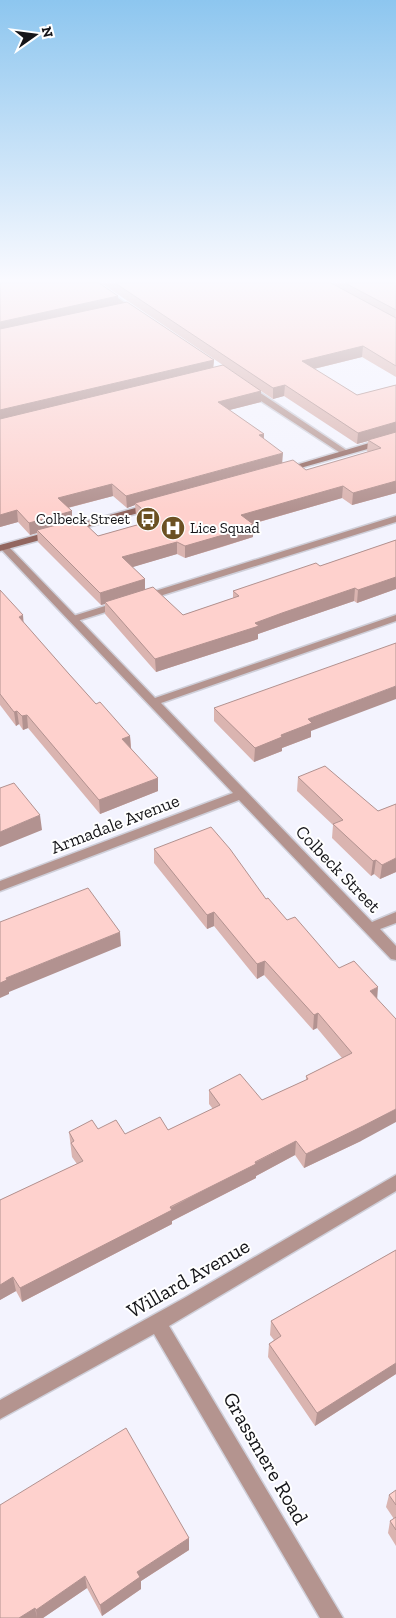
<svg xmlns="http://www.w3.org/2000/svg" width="396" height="1618" font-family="'Zilla Slab',serif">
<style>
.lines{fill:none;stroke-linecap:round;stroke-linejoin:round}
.lane-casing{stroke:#cfcfd9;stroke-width:3}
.street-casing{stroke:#cfcfd9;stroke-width:3}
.secondary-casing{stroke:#cfcfd9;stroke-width:3}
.lane{fill:#b4948f;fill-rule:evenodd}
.street{fill:#b4948f;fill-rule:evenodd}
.secondary{fill:#92665f;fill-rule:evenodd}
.wall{fill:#dab4b0;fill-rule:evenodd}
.shaded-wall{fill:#b29290}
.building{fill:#fed1cd;stroke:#b29290}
.labels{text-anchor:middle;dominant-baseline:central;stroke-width:4;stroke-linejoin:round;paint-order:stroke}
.far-poi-label{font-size:15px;fill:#151519;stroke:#fff;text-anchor:end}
.street-label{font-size:18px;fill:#151519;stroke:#fff}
.near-street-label{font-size:21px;fill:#151519;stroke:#fff}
</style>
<rect width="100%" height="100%" fill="#f3f3fe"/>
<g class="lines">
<!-- lane casing -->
<g class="lane-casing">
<path id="lane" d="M396,516V522L147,600L143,601L138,598L139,596Z
M121,601L125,602V606L74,622L69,619L70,617Z"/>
</g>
<!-- street casing -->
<g class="street-casing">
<path id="street" d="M89,283H97L139,313L132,315Z
M244,386H250L349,452L342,454L244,390Z
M4,544L7,545L155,698L396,615V621L161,703L372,922L396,912V923L380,929L396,946V960L391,959L239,800L0,891V881L233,793L1,549L0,546Z
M396,1175V1191L169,1326L343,1618H320L154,1334L0,1419V1400L186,1297Z"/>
</g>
<!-- secondary casing -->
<g class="secondary-casing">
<path id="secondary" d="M396,435V441L286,472L279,470Z
M150,504L153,505V509L0,551V545Z"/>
</g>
<!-- lane -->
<use href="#lane" class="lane"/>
<!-- street -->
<use href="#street" class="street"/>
<!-- secondary -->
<use href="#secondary" class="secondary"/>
</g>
<!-- wall -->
<path class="wall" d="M0,283L118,304L214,360L213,368L251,384L101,283H396V377L362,357L314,369L357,395L396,385V493L352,505L342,498L252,524L253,537L222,547L185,558L177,554L132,567L145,579V589L183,615L233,598V591L320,566L396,540V589L357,603L354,601L281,626L258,634V639L156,672L105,614V604L101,605L38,542L37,533L30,535L18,522L0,527ZM261,391L273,399L284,396L357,444L368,441L367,451L368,452L306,470L283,463L264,439V434L229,410L261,402ZM113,496L127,508L135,505L136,515L144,523L98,536L72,521L68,508Z
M0,590L23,622L69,674L96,704L130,736L131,748L158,791L100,814L28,728L23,730L19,724L16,726L0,705Z
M214,708L311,731V737L282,748V751L254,762L214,721Z
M298,777L378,811L396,804V872L380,879L374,874L371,876L332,838L333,825L297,791Z
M154,849L266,899L287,920L339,968L377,998L361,1141L304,1168L295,1155L256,1176V1178L172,1221V1224L22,1302L16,1291L0,1300V1200L77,1164L72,1157L69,1132L98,1129L125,1134L168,1130L213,1109L209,1104V1090L262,1100L306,1080V1076L342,1058L317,1028L313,1030L264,975L257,979L214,926L207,929L154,863Z
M396,1250V1374L315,1426L268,1357L269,1344L274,1340L270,1335L271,1321Z
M396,1490V1546L388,1533L390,1521L394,1519L386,1507L389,1495Z
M0,1505L189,1538V1550L141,1581V1589L102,1616L87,1588L43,1618H0Z"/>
<!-- shaded-wall -->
<path class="shaded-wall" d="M118,296V306L0,332V322Z
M363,346L362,357L301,372L302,361Z
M214,360L213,370L0,421V410Z
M285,385L284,396L273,399V388Z
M261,391V402L218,413V402Z
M396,422V433L368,440V441L357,444L358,433Z
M264,434L263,445L259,435Z
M283,453L282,465L135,503V505L127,508L126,496Z
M396,481V493L352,505L353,493Z
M112,484L113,496L59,510L58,498Z
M343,486L342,498L241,527V515Z
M17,510L18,522L0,527V515Z
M72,511V523L37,530V533L30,535L29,523Z
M253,524V537L185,558V546Z
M177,542V554L123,570L122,557Z
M396,577V589L357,603L358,590Z
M145,579V592L105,602V604L101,605L100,593Z
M355,588L354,601L281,626L258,634V639L156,672L155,659L282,613Z
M23,615L24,628L19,617Z
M396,686V699L311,731V737L282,748V751L254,762L255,748L281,735L308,719Z
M17,711L19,724L16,726L14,712Z
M27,715L28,728L23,730L22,716Z
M130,736L131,749L122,739Z
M158,778V791L100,814L99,800Z
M40,815L42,830L0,847V832Z
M396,858V872L380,879L382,865Z
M376,860L374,874L371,876L373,861Z
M214,912V926L207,929V915Z
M120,932L121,946L9,992V994L0,998V983L6,978Z
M265,961L264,975L257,979V964Z
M378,987L377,1001L370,991Z
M318,1013L317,1028L313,1030L314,1015Z
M396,1109V1122L361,1141L304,1168L306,1154Z
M296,1141L295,1155L256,1176V1178L172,1221V1224L22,1302L20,1288Z
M13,1277L16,1291L0,1300V1285Z
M396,1363V1374L315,1426L317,1413Z
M189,1538V1550L141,1581V1589L102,1616L100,1605L137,1572Z
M85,1576L87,1588L43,1618H37L36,1610Z
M35,1608L37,1618H19Z"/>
<!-- building -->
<path class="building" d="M0,283H99L118,296L0,322Z
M115,283H331L396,318V366L363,346L302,361L357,395L396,385V422L358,433L285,385L273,388Z
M345,283H396V310Z
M127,302L214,360L0,410V329Z
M223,365L261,391L218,402L264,434L259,435L283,453L126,496L112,484L58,498L72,511L29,523L17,510L0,515V419Z
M396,432V481L353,493L343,486L241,515L253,524L223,535L185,546L177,542L122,557L145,579L100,593L37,530L80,519L98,536L151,521L154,519L135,503L293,460L306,470L381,448L368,440Z
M396,540V577L358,590L355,588L282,613L255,623L259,626L155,659L105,602L153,587L183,615L239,596L233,591L316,563L320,566Z
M0,590L23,615L19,617L69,674L96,704L100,702L130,736L122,739L158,778L99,800L27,715L22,716L17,711L14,712L0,694Z
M396,643V686L308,719L312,723L281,735L282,737L255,748L214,708Z
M325,766L378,811L396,804V858L382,865L376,860L373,861L333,824L343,820L298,777Z
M14,783L40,815L0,832V788Z
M211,827L230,849L266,899L268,898L287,920L295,917L339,968L354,961L378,987L370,991L396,1019V1109L363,1126L306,1154L296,1141L255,1162L256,1164L170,1207L172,1210L20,1288L13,1277L0,1285V1200L83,1161L71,1143L74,1141L69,1132L92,1120L98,1129L116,1120L125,1134L160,1117L168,1130L220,1105L209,1090L240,1074L262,1100L308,1079L306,1076L352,1053L318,1013L314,1015L265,961L257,964L214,912L207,915L154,849Z
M88,888L120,932L6,978L7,980L0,983V922Z
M396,1250V1363L317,1413L269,1344L281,1336L271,1321Z
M126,1428L189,1538L137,1572L140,1577L100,1605L85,1576L36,1610L35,1608L19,1618H0V1505Z
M396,1490V1505L389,1495Z
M396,1517V1530L390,1521Z"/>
<!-- sky -->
<linearGradient id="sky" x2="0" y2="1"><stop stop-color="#8dc6ef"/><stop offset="0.55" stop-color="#fafaff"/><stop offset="1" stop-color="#fafaff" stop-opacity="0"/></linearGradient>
<rect width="396" height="510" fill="url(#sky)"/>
<!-- icons -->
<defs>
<g id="bus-disc" transform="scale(1.25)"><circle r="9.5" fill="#6b5123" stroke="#fff"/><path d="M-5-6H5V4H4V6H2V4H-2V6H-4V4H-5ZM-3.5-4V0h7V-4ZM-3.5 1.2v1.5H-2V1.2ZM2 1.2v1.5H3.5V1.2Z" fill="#fff"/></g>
<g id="hospital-disc" transform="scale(1.25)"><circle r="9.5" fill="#6b5123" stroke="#fff"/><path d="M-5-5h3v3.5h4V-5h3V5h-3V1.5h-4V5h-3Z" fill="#fff"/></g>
</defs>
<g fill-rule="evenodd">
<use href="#bus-disc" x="148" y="519"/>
<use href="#hospital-disc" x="173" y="528"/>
</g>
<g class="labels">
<!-- far-poi labels -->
<g class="far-poi-label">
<text x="130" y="519">Colbeck Street</text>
<text x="190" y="528" text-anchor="start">Lice Squad</text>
</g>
<!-- street labels -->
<g class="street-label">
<text transform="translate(115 824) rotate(-21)">Armadale Avenue</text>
<text transform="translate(338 869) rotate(46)">Colbeck Street</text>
</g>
<!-- near-street labels -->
<g class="near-street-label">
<text transform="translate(188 1278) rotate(-30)">Willard Avenue</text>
<text transform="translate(266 1458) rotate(60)">Grassmere Road</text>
</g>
</g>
<!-- north arrow -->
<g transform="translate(35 35) rotate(76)" stroke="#ffffff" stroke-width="4" paint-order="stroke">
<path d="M0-4L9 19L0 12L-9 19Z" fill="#151519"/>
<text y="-8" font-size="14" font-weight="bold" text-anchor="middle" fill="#151519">N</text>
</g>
</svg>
